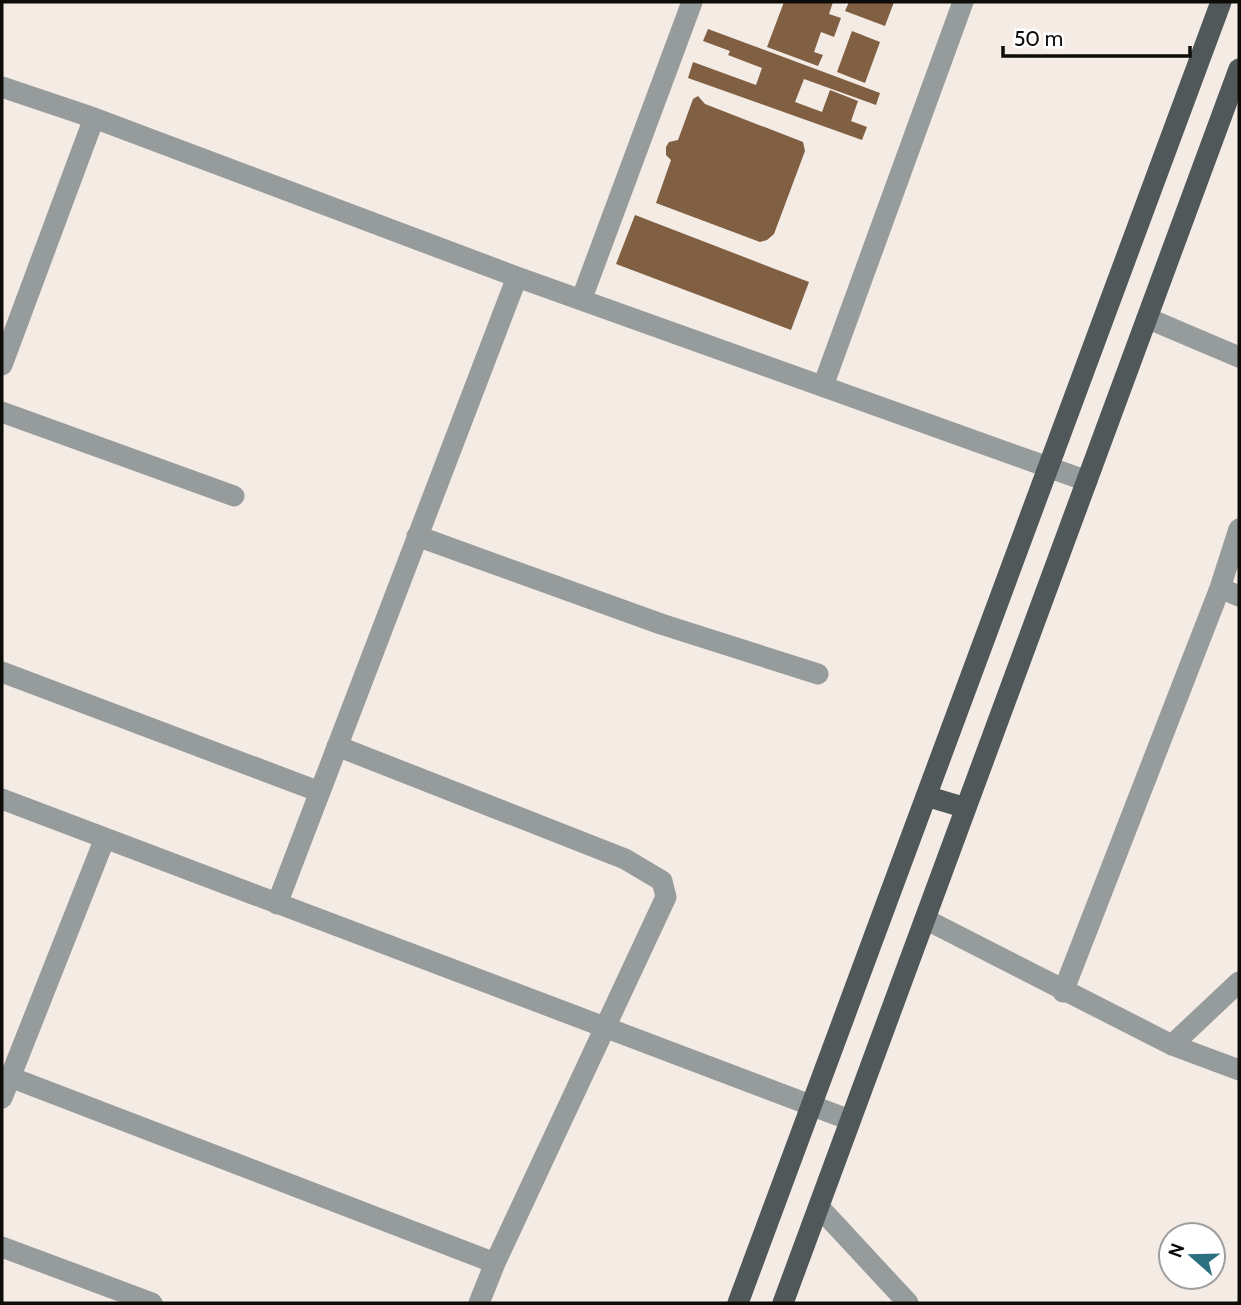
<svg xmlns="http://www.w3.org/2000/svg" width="1241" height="1305" font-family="Cabin,sans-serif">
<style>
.building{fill:#805f42}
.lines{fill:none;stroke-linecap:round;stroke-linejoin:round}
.minor{stroke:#969b9c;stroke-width:21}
.major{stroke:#50585a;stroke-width:21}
</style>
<rect width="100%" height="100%" fill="#f4ebe4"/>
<!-- building -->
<path class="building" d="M784,2H833L829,14L841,18L834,37L821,32L814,52L823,55L818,66L767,47Z
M849,2H894L885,26L845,11Z
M708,29L880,93L876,105L804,79L795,102L822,112L830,90L858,101L851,121L867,127L862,140L688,78L693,62L756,85L762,68L728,55L730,51L703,41Z
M852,31L880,42L865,83L837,72Z
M698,96L705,104L803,142L805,151L774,234L767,240L760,242L656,203L671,160L666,155V147L669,142L678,140L693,99Z
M635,215L809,282L791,330L616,264Z"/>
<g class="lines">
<!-- minor -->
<path class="minor" d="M2,87L94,118L517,277L1087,481
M582,298L692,2
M1147,318L1239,357
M2,365L94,118
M823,386L963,2
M2,412L234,496
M417,536L661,624L818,674
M1220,588L1239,596
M2,672L320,792
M337,746L625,859L662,881L666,897L495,1263L479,1303
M2,799L850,1120
M277,904L517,277
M925,919L1172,1045L1239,1070
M1063,992L1220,588L1239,529
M1172,1045L1239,982
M10,1077L495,1263
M2,1098L105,838
M819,1207L908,1303
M2,1247L152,1303"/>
<!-- major -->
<path class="major" d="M926,796L966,808
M738,1303L1221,2
M783,1303L1239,69"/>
</g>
<!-- border -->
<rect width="1241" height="1305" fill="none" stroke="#0e0c09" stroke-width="7"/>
<!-- north arrow -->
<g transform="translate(1192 1256) rotate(290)"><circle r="33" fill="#ffffff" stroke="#9f9e9d" stroke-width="2"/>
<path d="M0-5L12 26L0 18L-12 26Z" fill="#2d7181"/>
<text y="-10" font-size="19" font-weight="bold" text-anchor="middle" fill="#0e0c09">N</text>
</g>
<!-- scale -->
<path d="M1003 46v10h187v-10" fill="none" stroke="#0e0c09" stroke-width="3.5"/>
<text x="1014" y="46" font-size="21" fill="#0e0c09" stroke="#ffffff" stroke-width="5" paint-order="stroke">50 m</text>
</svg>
